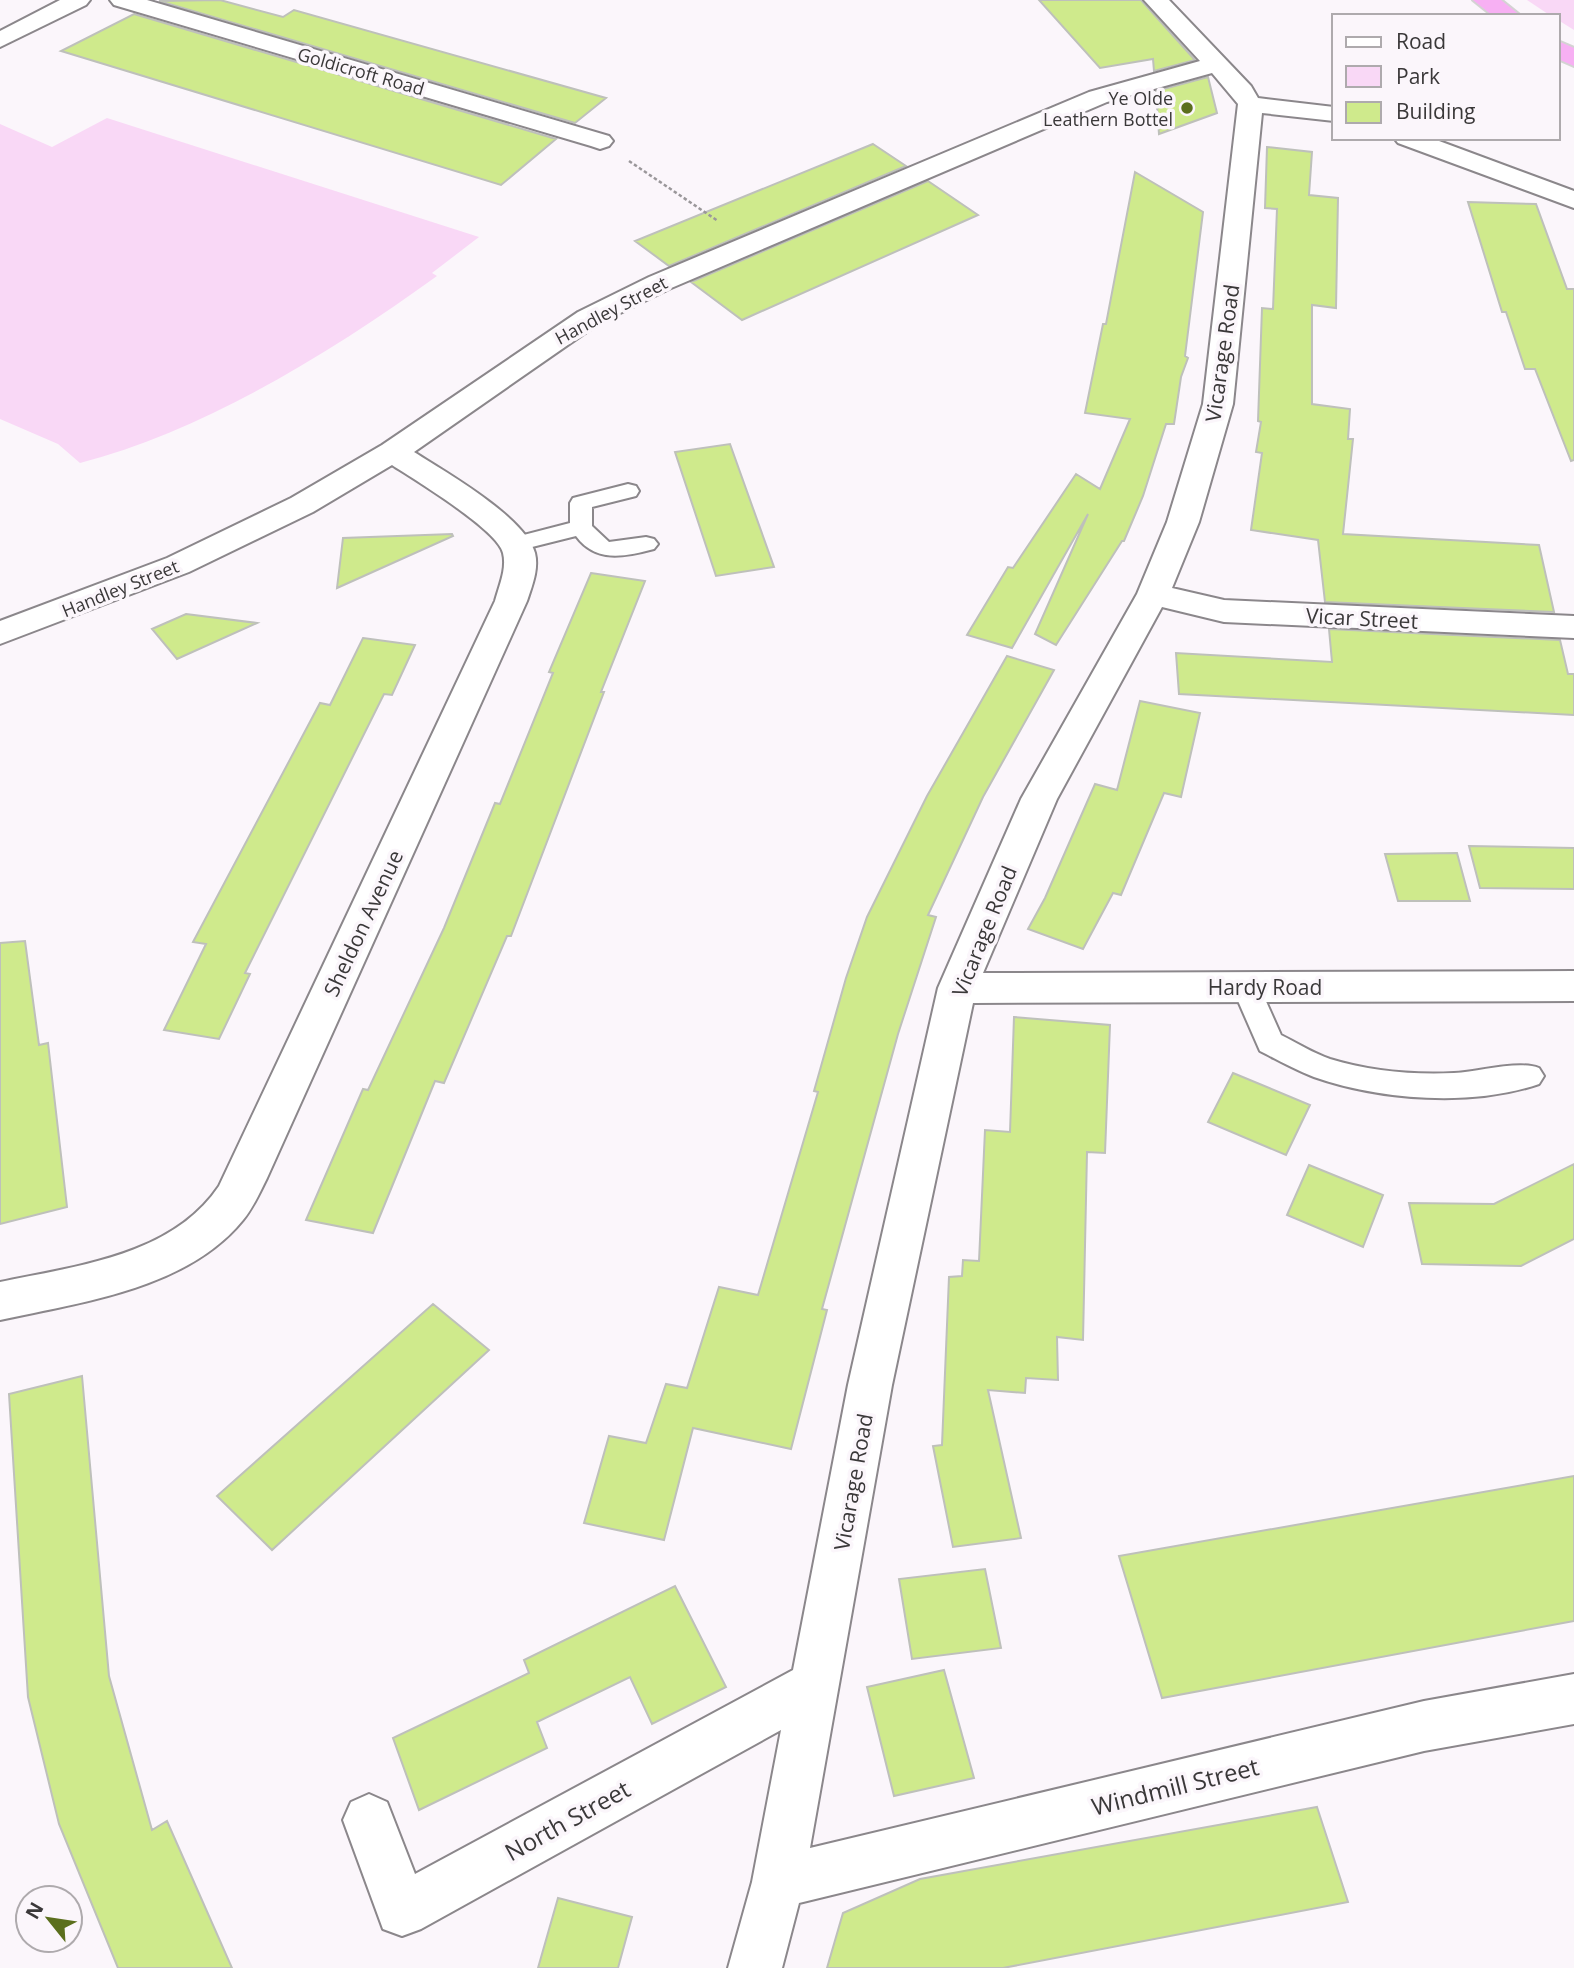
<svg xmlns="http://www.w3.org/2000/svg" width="1574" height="1968" font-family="'Open Sans',sans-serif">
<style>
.green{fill:#f9d8f6}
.building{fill:#cfea8c;stroke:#bec0bb;stroke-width:2}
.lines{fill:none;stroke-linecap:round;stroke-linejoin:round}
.service-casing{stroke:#8b878b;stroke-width:4}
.minor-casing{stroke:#8b878b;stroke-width:4}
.tertiary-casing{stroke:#8b878b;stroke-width:4}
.trunk-casing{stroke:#d4d3d3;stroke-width:4}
.path{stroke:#9a979a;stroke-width:2.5;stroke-dasharray:3.5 2.5;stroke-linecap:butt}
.service{fill:#fff;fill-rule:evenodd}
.minor{fill:#fff;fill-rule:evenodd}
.tertiary{fill:#fff;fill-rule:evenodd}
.trunk{fill:#f7b0f3;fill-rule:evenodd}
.poi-dot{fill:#5b6f1d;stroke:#fbf6fb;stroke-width:2.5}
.labels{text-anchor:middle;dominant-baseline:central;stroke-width:7;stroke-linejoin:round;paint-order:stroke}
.far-street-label{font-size:18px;fill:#3a3839;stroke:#fbf6fb}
.far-poi-label{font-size:18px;fill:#3a3839;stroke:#fbf6fb;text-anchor:end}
.street-label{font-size:21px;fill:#3a3839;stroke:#fbf6fb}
.near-street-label{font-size:24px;fill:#3a3839;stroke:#fbf6fb}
</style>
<rect width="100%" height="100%" fill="#fbf6fb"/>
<!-- green -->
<path class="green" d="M1527,0H1574V30L1558,20V16H1551Z
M107,118L479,237L432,273L437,276C333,351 205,431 80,463L58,444L0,419V124L52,147Z"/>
<!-- building -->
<path class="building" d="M220,0L283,17L294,10L606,98L575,123L159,1Z
M1039,0H1141L1195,60L1154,71L1153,59L1100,68Z
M134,14L556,139L501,185L61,51Z
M1208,77L1217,113L1159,134L1156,91Z
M873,144L906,166L669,266L635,241Z
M1267,147L1312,152L1309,195L1338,198L1336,308L1312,305V404L1350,409L1348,439H1353L1343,534L1539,545L1554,612L1325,602L1318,540L1251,530L1262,453L1256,452L1261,422L1258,421L1262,308L1273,309L1277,209L1265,208Z
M1135,172L1203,212L1185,356L1188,358L1181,377L1174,424H1166L1143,496L1124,541H1122L1056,645L1035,634L1088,514L1012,648L967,635L1008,567L1013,568L1076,474L1100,489L1130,419L1085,413L1103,324H1106Z
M928,181L978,215L742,320L691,282Z
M1468,202L1536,204L1567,289H1574V460L1571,461L1535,369H1525L1506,312H1502Z
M730,444L774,567L716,576L675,452Z
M452,534L453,536L337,588L343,538Z
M591,573L645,581L601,692H604L511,936H507L444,1083L435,1081L373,1233L306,1220L363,1089L368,1090L444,928L495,803L500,804L553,673L549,672Z
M186,614L257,623L177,659L152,629Z
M1329,629L1560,640L1568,674H1574V715L1179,694L1176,653L1332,662Z
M363,638L415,645L392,695L384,694L245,973L250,974L219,1039L164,1030L206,944L193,942L320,703L330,705Z
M1007,656L1054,670L983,797L928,915L936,917L898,1034L822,1309L827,1310L791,1449L693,1428L664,1540L584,1523L609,1436L646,1443L666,1384L687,1388L719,1287L758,1295L818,1092L814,1091L846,978L867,917L927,796Z
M1140,701L1200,713L1181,797L1164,793L1121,895L1113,893L1083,949L1028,929L1045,898L1095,784L1117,790Z
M1469,846L1574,848V889L1480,888Z
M1457,853L1470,901H1398L1385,854Z
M25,941L39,1045L48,1043L67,1207L0,1224V943Z
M1014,1017L1110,1025L1105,1153L1087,1152L1083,1340L1057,1337L1058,1380L1026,1378L1025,1393L988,1390L1021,1538L953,1547L933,1446L942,1445L949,1277L962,1276L963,1260L979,1261L985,1130L1010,1132Z
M1233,1073L1310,1105L1286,1155L1208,1122Z
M1574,1164V1239L1521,1266L1422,1264L1409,1203L1494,1204Z
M1309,1165L1383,1195L1363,1247L1287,1215Z
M433,1304L489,1350L272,1550L217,1496Z
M82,1376L109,1676L152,1830L167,1821L232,1968H118L59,1824L28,1697L9,1394Z
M1574,1476V1621L1162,1698L1119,1556Z
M985,1569L1001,1648L912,1659L899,1579Z
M675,1586L726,1687L652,1724L630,1677L537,1722L547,1748L419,1810L393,1738L529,1673L524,1660Z
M944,1670L974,1778L894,1796L867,1687Z
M1317,1807L1348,1902L1003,1968H827L843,1913L920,1879Z
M558,1898L632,1917L618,1968H538Z"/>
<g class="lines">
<!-- service casing -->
<g class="service-casing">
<path id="service" d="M628,484L636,486L639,491L636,496L592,507V526L609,542L646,537L654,539L658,544L654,549C624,557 596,563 576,536L516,551L508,549L504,544L508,539L570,523V503L573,498Z
M1246,976L1256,979L1281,1035C1297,1043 1313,1053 1330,1059C1369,1071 1413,1075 1454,1073C1478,1072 1518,1060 1539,1068L1544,1076L1539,1084C1472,1107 1380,1100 1314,1077C1295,1070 1278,1060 1260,1051L1232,987L1236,979Z"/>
</g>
<!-- minor casing -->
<g class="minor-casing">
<path id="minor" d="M110,0H147L609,136L613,141L609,146L600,149L591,146L114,5Z
M1144,0H1169L1251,86L1258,98L1334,107V121L1262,113L1233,404L1199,522L1172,588L1224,600L1574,616V638L1224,622L1162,607L1057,799L983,973L1574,971V1001L973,1003L892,1385L810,1848L1424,1701L1574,1674V1724L1424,1751L799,1903L782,1968H728L752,1882L781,1730L421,1929L402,1936L383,1929L343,1820L351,1802L369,1794L387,1802L415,1874L793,1670L848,1385L938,988L1021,799L1137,594L1167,522L1203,404L1238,104L1212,73L1107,102L669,289L598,324L414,452C444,471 525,517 535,553C539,569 532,586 527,601L267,1178C260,1192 253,1208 243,1220C187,1289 82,1302 0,1320V1282C76,1266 172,1256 219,1186L495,601C499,586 507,569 503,553C498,530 415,480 392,465L313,512L189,572L0,644V621L167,558L291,498L382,445L578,312L649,277L1089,92L1200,61Z
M1394,138H1431L1574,191V208L1398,143Z"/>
</g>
<!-- tertiary casing -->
<g class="tertiary-casing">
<path id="tertiary" d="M60,0H90L86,5L0,47V31Z"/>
</g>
<!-- trunk casing -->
<g class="trunk-casing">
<path id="trunk" d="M1473,0H1501L1521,16H1493Z
M1558,41L1574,48V66L1558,59Z"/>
</g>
<!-- path -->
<path class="path" d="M629,161L718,221"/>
<!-- service -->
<use href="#service" class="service"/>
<!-- minor -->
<use href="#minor" class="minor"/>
<!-- tertiary -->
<use href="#tertiary" class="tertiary"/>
<!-- trunk -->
<use href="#trunk" class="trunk"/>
</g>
<!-- markers -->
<circle class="poi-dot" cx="1187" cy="108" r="7"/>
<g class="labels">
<!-- far-street labels -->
<g class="far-street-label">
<text transform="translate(361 71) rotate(16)">Goldicroft Road</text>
<text transform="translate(611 310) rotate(-28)">Handley Street</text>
<text transform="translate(120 588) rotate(-22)">Handley Street</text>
</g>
<!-- far-poi labels -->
<g class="far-poi-label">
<text x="1173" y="98">Ye Olde<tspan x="1173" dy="21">Leathern Bottel</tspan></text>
</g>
<!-- street labels -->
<g class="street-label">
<text transform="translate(1222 353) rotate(-82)">Vicarage Road</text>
<text transform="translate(1362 618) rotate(3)">Vicar Street</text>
<text transform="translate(363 923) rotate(-65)">Sheldon Avenue</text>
<text transform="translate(984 931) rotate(-68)">Vicarage Road</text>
<text x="1265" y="987">Hardy Road</text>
<text transform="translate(853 1482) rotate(-80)">Vicarage Road</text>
</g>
<!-- near-street labels -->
<g class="near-street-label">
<text transform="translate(1175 1786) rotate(-14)">Windmill Street</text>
<text transform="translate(567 1820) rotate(-29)">North Street</text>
</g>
</g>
<!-- legend -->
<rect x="1332" y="14" width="228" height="126" fill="#fbf6fb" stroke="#aeaaad" stroke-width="2"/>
<rect x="1346" y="37" width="35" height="10" fill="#ffffff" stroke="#aeaaad" stroke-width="2"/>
<text x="1396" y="49" font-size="21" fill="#3a3839">Road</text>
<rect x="1346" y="66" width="35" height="21" fill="#f9d8f6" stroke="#aeaaad" stroke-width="2"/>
<text x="1396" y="84" font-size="21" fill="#3a3839">Park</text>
<rect x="1346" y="102" width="35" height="21" fill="#cfea8c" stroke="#aeaaad" stroke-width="2"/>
<text x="1396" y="119" font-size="21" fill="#3a3839">Building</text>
<!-- north arrow -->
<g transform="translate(49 1919) rotate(300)"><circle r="33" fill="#fbf6fb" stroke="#aeaaad" stroke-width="2"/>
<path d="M0-5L12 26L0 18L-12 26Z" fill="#5b6f1d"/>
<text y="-10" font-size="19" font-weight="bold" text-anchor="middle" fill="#3a3839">N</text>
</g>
</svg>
